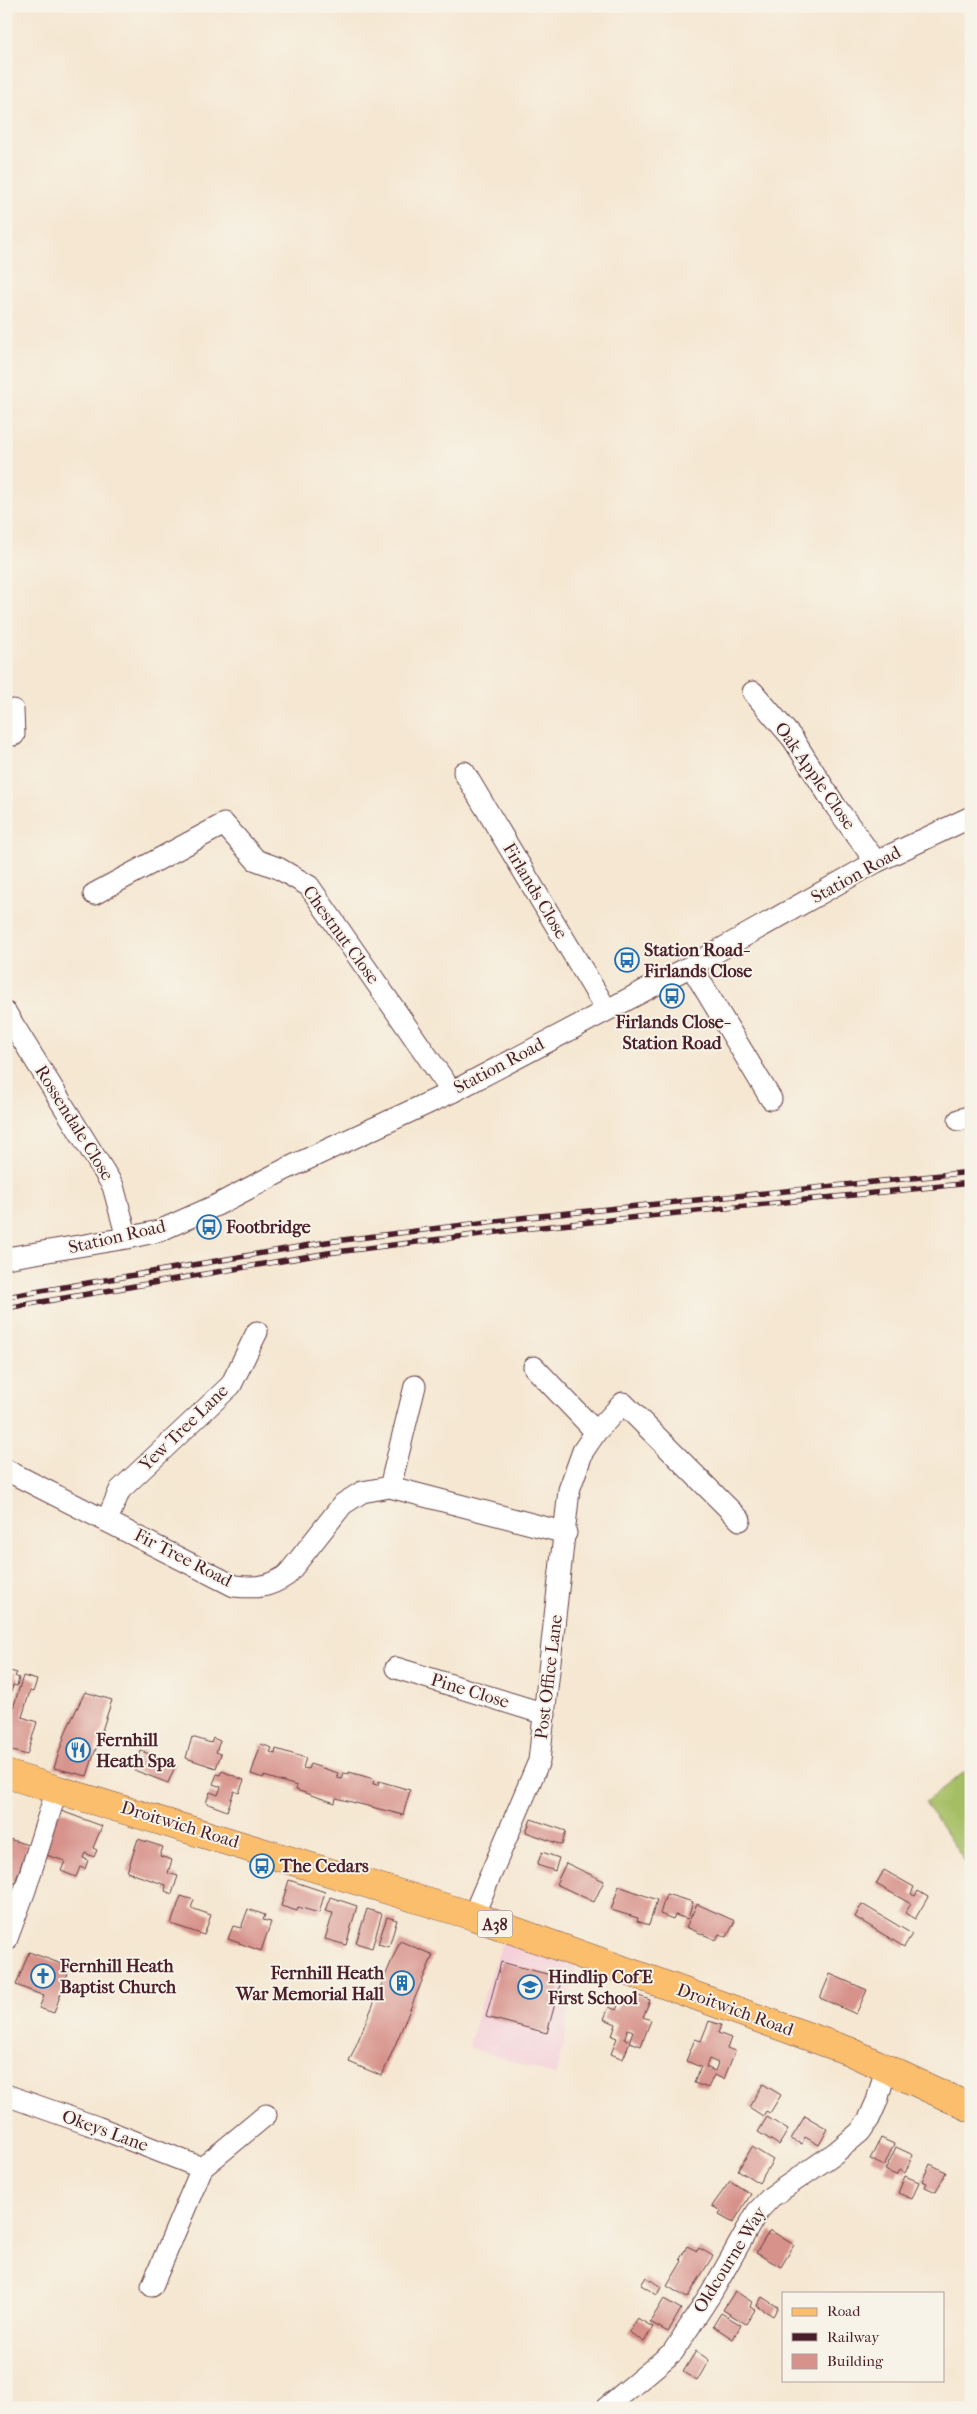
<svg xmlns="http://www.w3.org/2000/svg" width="977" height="2414" font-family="'IM FELL French Canon',serif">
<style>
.built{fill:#f5cfd9}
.green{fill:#a4be64;stroke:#776e48}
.building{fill:#d7938b;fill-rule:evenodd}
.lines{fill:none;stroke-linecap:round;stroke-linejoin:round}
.street-casing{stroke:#643d44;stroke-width:23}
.primary-casing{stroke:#643d44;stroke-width:29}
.street{stroke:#fff;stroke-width:21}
.primary{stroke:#fabe6d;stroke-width:28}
.rail-casing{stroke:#4a1f2b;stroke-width:5.5}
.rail{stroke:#f7f3e8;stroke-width:4;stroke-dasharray:11;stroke-linecap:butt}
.labels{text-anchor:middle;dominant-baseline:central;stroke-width:4;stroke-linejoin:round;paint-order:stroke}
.shield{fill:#f7f3e8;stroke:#7e5f64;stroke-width:1}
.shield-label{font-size:16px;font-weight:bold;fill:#4a1f2b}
.street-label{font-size:18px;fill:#4a1f2b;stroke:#f7f3e8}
.poi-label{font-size:18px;font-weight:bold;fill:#4a1f2b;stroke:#f7f3e8;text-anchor:start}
</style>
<rect width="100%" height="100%" fill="#f7f3e8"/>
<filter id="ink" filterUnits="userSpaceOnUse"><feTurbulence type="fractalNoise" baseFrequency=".02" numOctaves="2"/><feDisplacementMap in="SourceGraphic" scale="10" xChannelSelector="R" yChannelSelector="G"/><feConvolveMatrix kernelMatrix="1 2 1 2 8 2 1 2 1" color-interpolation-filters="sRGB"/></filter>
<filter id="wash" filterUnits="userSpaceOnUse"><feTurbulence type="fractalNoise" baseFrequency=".0096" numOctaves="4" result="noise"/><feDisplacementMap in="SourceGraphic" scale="20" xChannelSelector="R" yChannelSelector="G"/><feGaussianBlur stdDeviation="1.12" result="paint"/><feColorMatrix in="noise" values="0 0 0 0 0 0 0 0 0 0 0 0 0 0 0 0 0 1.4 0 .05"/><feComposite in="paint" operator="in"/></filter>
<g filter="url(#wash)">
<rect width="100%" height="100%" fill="#f5e7d1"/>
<!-- built -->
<path class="built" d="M503,1941L576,1965L564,2041L556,2076L468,2047L479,2010Z"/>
<!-- green -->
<path class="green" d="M971,1767V1871L925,1802Z"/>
<g id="blocks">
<!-- building -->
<path class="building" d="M6,1670L17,1673L15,1676L19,1678L17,1686L13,1685L7,1707Z
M23,1676L37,1680L33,1692L30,1691L22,1717L37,1722L27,1755L6,1749L13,1719L10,1718Z
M85,1692L112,1700L87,1776L54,1768L66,1731Z
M192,1737L211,1743L213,1738L220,1741L216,1752L221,1754L216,1768L186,1758Z
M261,1744L272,1748L270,1752L275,1754L276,1749L306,1758L303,1768L308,1769L310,1764L338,1773L337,1778L342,1779L343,1773L349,1774V1772L374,1779L373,1784L378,1785L379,1781L410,1790L403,1815L336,1798L335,1803L296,1790L297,1786L264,1776L263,1778L251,1774Z
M141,1751L176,1764L168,1783L134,1770Z
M222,1771L244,1780L239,1793L234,1791L227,1811L206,1803L210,1792L218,1795L221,1787L213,1784L217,1774L220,1775Z
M56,1809L102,1826L93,1848L97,1850L94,1857L85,1853L83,1858L88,1860L85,1869L80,1867L76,1877L61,1871L65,1861L40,1853Z
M531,1819L566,1831L562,1845L526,1832Z
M9,1839L28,1845L15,1883L6,1880V1847Z
M138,1839L163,1847L160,1856L172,1860L168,1873L178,1876L172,1894L165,1891L166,1885L127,1872Z
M542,1852L559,1858L555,1871L537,1865Z
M566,1863L604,1881L594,1902L556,1884Z
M884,1870L914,1887L911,1894L915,1896L918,1891L928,1897L915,1919L905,1913L911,1904L876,1884Z
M289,1880L325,1892L319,1913L298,1907L297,1911L281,1906Z
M619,1886L657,1900L649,1925L637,1921L638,1918L611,1910Z
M666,1894L693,1902L688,1919L675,1915L673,1919L660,1914Z
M181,1896L194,1900L191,1908L211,1915L204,1935L171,1924Z
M330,1897L357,1906L346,1945L325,1939L333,1913L325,1911Z
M697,1904L735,1921L727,1937L719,1934L716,1940L686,1927Z
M862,1904L912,1934L904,1947L855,1917Z
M248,1909L265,1915L263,1920L271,1922L261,1951L228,1939L233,1926L241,1928Z
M367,1909L382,1914L372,1948L356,1943Z
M387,1917L397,1920L389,1947L378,1944Z
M400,1941L433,1955L382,2076L349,2062Z
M29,1952L70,1967L54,2013L39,2008L44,1996L16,1985Z
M501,1962L562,1978L547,2033L486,2017Z
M830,1974L867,1990L856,2014L820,1998Z
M636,1995L650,2000L643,2017L651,2020L641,2046L630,2042L623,2059L611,2054L617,2038L612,2036L616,2024L604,2019L609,2007L616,2010L621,1998L633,2003ZM628,2029L633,2031L629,2042L624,2039Z
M709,2021L721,2025L718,2033L731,2038L727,2048L735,2051L724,2079L714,2075L708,2088L694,2083L701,2067L686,2061L695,2039L701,2041ZM709,2059L718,2063L715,2071L706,2067Z
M763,2084L781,2095L770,2113L766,2111L763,2116L749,2107Z
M805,2116L828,2129L819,2145L805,2137L801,2144L791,2139Z
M767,2117L788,2130L779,2145L758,2132Z
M881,2138L894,2144L884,2166L870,2159Z
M752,2147L773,2160L759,2183L738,2170Z
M896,2147L913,2155L905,2173L899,2170L896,2175L885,2170Z
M930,2164L946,2172L936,2192L925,2187L927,2183L922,2181Z
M905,2176L919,2182L912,2199L898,2193Z
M730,2181L751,2194L733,2223L719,2215L721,2211L712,2206Z
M770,2230L794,2245L781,2267L756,2253Z
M687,2246L697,2251L699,2248L713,2256L687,2298L667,2286L682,2261L680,2259Z
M646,2277L661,2287L657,2295L641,2285Z
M735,2291L752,2302L750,2307L755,2310L746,2324L723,2310Z
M762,2297L778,2307L773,2316L757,2306Z
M664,2299L681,2309L668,2332L650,2322Z
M721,2313L741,2325L733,2339L713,2326Z
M637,2318L653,2327L644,2342L629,2332Z
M696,2351L709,2360L697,2381L683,2372Z"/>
</g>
</g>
<g filter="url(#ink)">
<use href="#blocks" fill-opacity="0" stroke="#643d44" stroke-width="1"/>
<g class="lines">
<!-- street casing -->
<g class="street-casing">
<path id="street" d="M753,692L793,739L836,807L876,862
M13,710L14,735
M464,772L606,1009
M94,894L224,824L256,860L278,868L309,886L452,1092
M691,966L771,1099
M6,1013L113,1186L127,1238
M959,1120L971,1116
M6,1258L127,1238L159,1231L217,1205L286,1169L452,1092L691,966L876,862L971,817
M534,1367L596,1432L623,1403L740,1520
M6,1470L234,1586C256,1588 268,1588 287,1575L343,1504L362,1492L390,1487L566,1533
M390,1487L415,1386
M107,1520L120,1490L231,1385L257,1332
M396,1668L545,1714
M473,1916L539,1761L569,1490L583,1451L596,1432
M6,1941L25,1890L57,1789
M6,2095L97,2127L202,2168L152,2286
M202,2168L266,2115
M606,2408L673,2352L712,2292L757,2212L771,2197L835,2153L860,2132L869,2119L877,2101L886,2068"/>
</g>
<!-- primary casing -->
<g class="primary-casing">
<path id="primary" d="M6,1774L473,1916L849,2051L971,2108"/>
</g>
<!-- street -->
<use href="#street" class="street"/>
<!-- primary -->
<use href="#primary" class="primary"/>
<!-- rail casing -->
<g class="rail-casing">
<path id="rail" d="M6,1297L327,1242L520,1218L971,1172
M6,1308L328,1253L522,1229L971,1183"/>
</g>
<!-- rail -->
<use href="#rail" class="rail"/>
</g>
</g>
<!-- icons -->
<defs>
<g id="bus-ring" transform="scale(1.25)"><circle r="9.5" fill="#f7f3e8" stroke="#1f6fb2" stroke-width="1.5"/><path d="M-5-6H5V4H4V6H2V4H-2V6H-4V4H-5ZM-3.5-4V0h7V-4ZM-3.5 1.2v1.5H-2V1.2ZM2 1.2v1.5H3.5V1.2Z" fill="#1f6fb2"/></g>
<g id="restaurant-ring" transform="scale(1.25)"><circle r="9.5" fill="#f7f3e8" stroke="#1f6fb2" stroke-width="1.5"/><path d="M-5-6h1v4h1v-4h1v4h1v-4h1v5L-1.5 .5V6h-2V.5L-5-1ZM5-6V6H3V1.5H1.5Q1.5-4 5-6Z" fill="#1f6fb2"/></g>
<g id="church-ring" transform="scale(1.25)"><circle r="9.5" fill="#f7f3e8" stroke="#1f6fb2" stroke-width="1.5"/><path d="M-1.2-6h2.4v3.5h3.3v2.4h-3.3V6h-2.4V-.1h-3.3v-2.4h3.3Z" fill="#1f6fb2"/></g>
<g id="building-ring" transform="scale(1.25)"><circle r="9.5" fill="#f7f3e8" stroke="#1f6fb2" stroke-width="1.5"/><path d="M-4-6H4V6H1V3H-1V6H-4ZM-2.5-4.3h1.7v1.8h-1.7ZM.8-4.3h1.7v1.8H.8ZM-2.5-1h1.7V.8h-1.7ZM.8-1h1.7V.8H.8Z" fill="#1f6fb2"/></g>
<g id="school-ring" transform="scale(1.25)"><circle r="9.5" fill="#f7f3e8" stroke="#1f6fb2" stroke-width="1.5"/><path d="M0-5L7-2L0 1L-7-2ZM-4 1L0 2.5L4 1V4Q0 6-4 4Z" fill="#1f6fb2"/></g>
</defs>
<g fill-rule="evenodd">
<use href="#bus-ring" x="627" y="960"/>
<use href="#bus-ring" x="672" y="996"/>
<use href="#bus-ring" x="209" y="1227"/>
<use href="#restaurant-ring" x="78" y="1750"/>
<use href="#bus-ring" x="262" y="1866"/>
<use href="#church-ring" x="43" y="1976"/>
<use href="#building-ring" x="402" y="1983"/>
<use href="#school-ring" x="530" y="1987"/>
</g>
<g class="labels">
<!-- shield labels -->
<rect class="shield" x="477.5" y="1910.5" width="35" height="27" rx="4"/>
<g class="shield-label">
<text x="495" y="1924">A38</text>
</g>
<!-- street labels -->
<g class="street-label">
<text transform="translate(815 776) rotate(55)">Oak Apple Close</text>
<text transform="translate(856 875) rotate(-29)">Station Road</text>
<text transform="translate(535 891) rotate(59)">Firlands Close</text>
<text transform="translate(341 935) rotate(54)">Chestnut Close</text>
<text transform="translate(499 1066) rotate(-28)">Station Road</text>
<text transform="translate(74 1123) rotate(58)">Rossendale Close</text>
<text transform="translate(117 1237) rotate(-13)">Station Road</text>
<text transform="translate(184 1428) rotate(-44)">Yew Tree Lane</text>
<text transform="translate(183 1558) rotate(27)">Fir Tree Road</text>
<text transform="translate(549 1677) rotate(-83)">Post Office Lane</text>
<text transform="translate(470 1691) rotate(17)">Pine Close</text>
<text transform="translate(180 1825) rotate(17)">Droitwich Road</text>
<text transform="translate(735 2010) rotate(20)">Droitwich Road</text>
<text transform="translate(105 2131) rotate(20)">Okeys Lane</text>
<text transform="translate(730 2260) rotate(-58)">Oldcourne Way</text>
</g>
<!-- poi labels -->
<g class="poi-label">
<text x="644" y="950">Station Road-<tspan x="644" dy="21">Firlands Close</tspan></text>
<text x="672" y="1022" text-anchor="middle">Firlands Close-<tspan x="672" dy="21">Station Road</tspan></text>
<text x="226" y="1227">Footbridge</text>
<text x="96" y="1740">Fernhill<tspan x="96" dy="21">Heath Spa</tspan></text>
<text x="280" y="1866">The Cedars</text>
<text x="60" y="1966">Fernhill Heath<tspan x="60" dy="21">Baptist Church</tspan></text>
<text x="384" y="1973" text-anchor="end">Fernhill Heath<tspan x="384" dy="21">War Memorial Hall</tspan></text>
<text x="548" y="1977">Hindlip CofE<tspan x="548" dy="21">First School</tspan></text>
</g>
</g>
<!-- margin -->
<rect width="977" height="2414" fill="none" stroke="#f7f3e8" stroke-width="25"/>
<!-- legend -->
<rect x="782" y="2292" width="162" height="90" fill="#f7f3e8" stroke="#b29e9c"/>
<rect x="792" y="2308" width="25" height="8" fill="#fabe6d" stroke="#b29e9c"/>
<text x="827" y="2316" font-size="15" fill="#4a1f2b">Road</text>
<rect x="792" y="2333" width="25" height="8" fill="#4a1f2b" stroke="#b29e9c"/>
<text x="827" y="2342" font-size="15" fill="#4a1f2b">Railway</text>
<rect x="792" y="2354" width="25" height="15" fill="#d7938b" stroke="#b29e9c"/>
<text x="827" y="2366" font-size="15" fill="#4a1f2b">Building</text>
</svg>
